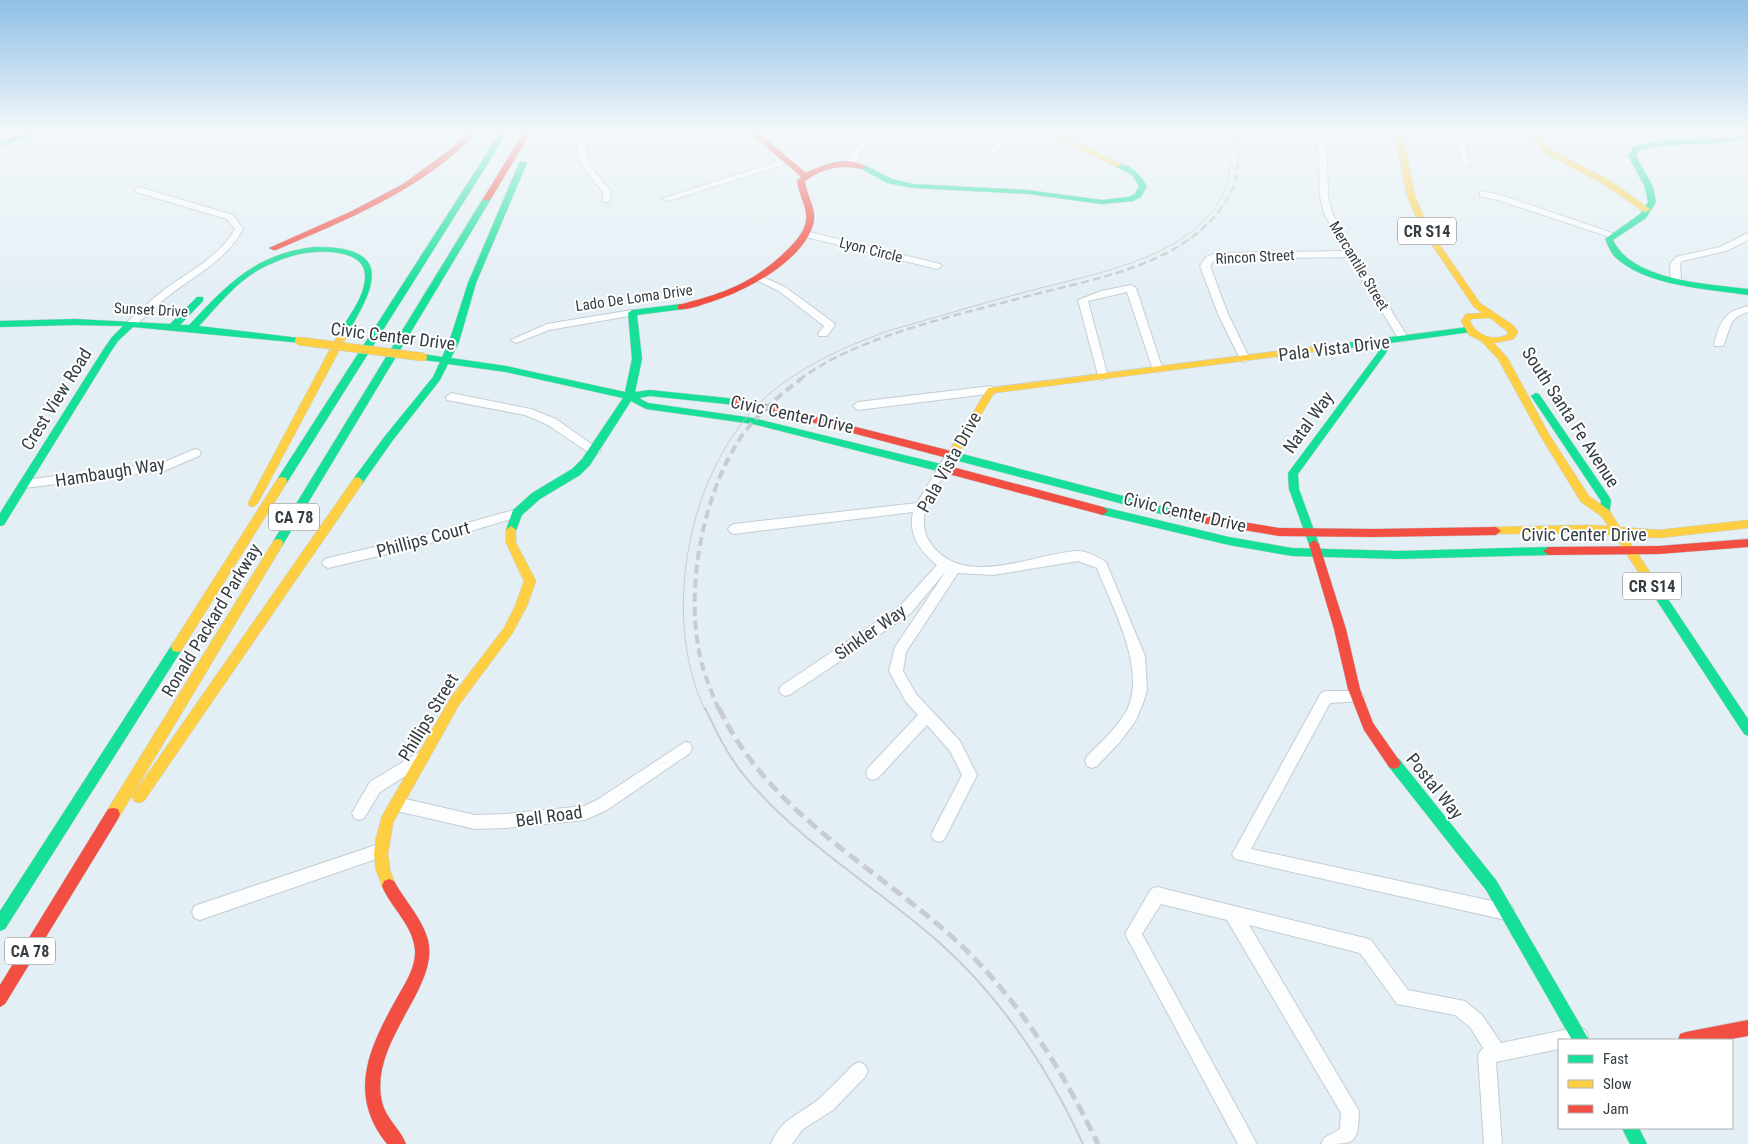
<svg xmlns="http://www.w3.org/2000/svg" width="1748" height="1144" font-family="'Roboto Condensed',sans-serif">
<style>
.lines{fill:none;stroke-linecap:round;stroke-linejoin:round}
.street-casing{stroke:#c3cdd2;stroke-width:2}
.fast-casing{stroke:#c3cdd2;stroke-width:1}
.slow-casing{stroke:#c3cdd2;stroke-width:1}
.jam-casing{stroke:#c3cdd2;stroke-width:1}
.street{fill:#fbfdfe;fill-rule:evenodd}
.fast{fill:#16e098;fill-rule:evenodd}
.slow{fill:#ffcf43;fill-rule:evenodd}
.jam{fill:#f24e42;fill-rule:evenodd}
.tram-far1{stroke:#c9ccce;stroke-width:1}
.tram{stroke:#c9ccce;stroke-width:2}
.rail-far2{stroke:#c9ccce;stroke-width:2.5;stroke-dasharray:8 4;stroke-linecap:butt}
.rail-far1{stroke:#c9ccce;stroke-width:4;stroke-dasharray:9 5;stroke-linecap:butt}
.rail{stroke:#c9ccce;stroke-width:5;stroke-dasharray:12 6;stroke-linecap:butt}
.slow-bridge-casing{stroke:#c3cdd2;stroke-width:9;stroke-linecap:butt}
.slow-bridge{stroke:#ffcf43;stroke-width:8}
.labels{text-anchor:middle;dominant-baseline:central;stroke-width:4;stroke-linejoin:round;paint-order:stroke}
.far-street-label{font-size:15px;fill:#353d42;stroke:#fff}
.shield{fill:#fff;stroke:#72777b;stroke-width:1}
.shield-label{font-size:16px;font-weight:bold;fill:#353d42}
.street-label{font-size:18px;fill:#353d42;stroke:#fff}
</style>
<rect width="100%" height="100%" fill="#e4eff5"/>
<g class="lines">
<!-- street casing -->
<g class="street-casing">
<path id="street" d="M582,130H590C579,161 594,169 611,191L609,202H603V191L586,172L578,157V140Z
M1018,130H1028L992,153L985,151Z
M1314,130H1322L1327,154L1328,196L1332,213L1342,232L1409,339L1404,342L1400,341L1348,257L1218,259L1213,261L1210,266L1228,314L1250,359L1245,362L1241,361L1218,314L1200,266L1206,257L1217,253L1344,251L1324,213L1320,196L1319,154Z
M1456,130H1464L1470,168L1463,166Z
M899,131L903,133L902,135C873,141 868,138 854,166L847,164C855,139 875,134 899,131Z
M785,160L792,162L668,201L661,199Z
M139,187L233,215L243,229C227,259 199,273 172,293C159,303 147,315 135,326H127V322C140,311 152,299 165,289C190,271 219,257 235,229L227,219L136,192L135,190Z
M1483,191L1507,197L1618,235L1613,238L1610,237L1501,201L1480,196V192Z
M805,231L940,264L942,266L937,269L802,236L800,234Z
M1748,233V240L1726,251L1682,261L1680,264L1681,280L1676,283L1671,280L1670,264L1676,257L1720,247Z
M761,276L785,287L834,323L835,325L827,336H819L818,334L824,326L779,291L758,281V277Z
M1131,285L1136,288L1163,370L1158,373L1153,370L1127,292L1088,301L1108,377L1103,380L1099,379L1078,300L1101,291Z
M1748,306V312C1727,318 1731,330 1723,346H1715L1714,344C1721,321 1723,312 1748,306Z
M632,310L635,311V315L549,330L516,343L511,340L547,324Z
M991,386L996,390L995,393L858,410L853,406L858,402Z
M451,393L531,409L556,419L601,451L595,455L591,454L548,425L525,415L447,400L446,397Z
M195,449L199,450L201,453L199,456L164,471L24,488L18,484L24,480L162,463Z
M951,452L957,456C939,486 905,519 937,551C972,586 1036,553 1078,551C1088,551 1098,557 1106,562L1145,656L1147,690L1143,703L1136,720L1120,742L1097,766L1092,768L1087,766L1085,761L1087,756C1101,742 1117,728 1127,710C1147,669 1112,607 1097,568L1078,561L993,575L958,573L906,652L903,671L916,694L960,741L977,775L944,840L939,842L934,840L931,835L962,775L950,751L927,725L878,778L873,780L868,778L866,773L868,768L918,715L906,702L889,671L895,647L946,571L910,614L791,694L786,696L781,694L779,690L781,686L900,606L937,565C920,551 908,535 913,512L734,534L730,532L728,529L730,526L734,524L917,503L947,453Z
M517,509L523,513L521,516L421,546L328,568L324,566L322,563L324,560L328,558L421,536Z
M1326,691H1357L1362,693L1364,697L1362,701L1330,703L1251,849L1506,904L1512,906L1514,912L1512,918L1506,920L1235,859L1232,854L1235,849L1321,693Z
M685,742L690,743L692,748L690,753L607,810L585,820L506,828L475,829L397,811L392,809L390,804L392,799L397,797L475,815L506,814L584,806L597,800Z
M421,751L426,753L428,758L426,763L380,792L364,818L359,820L354,818L352,813L370,782Z
M379,844L384,846L387,851L384,856L379,858L200,920L194,918L192,912L194,906L200,904Z
M1157,887L1365,938L1371,940L1408,990L1465,1001L1482,1015L1501,1043L1579,1027L1585,1030L1588,1036L1586,1040H1559V1049L1496,1062L1502,1144H1484L1478,1055L1483,1048L1470,1027L1455,1015L1397,1004L1360,953L1249,925L1359,1111C1358,1144 1356,1144 1321,1144L1324,1138L1340,1129L1341,1113L1227,920L1161,904L1142,934L1257,1144H1238L1125,934L1151,889Z
M859,1062L865,1065L868,1071L865,1077L833,1110L803,1129L792,1144H771C782,1116 803,1114 822,1096C833,1086 843,1075 853,1065Z"/>
</g>
<!-- fast casing -->
<g class="fast-casing">
<path id="fast" d="M36,130H48L0,146V142Z
M502,130H509L286,484H278L277,481L278,478Z
M1748,133V137C1713,149 1675,140 1640,150L1636,156L1653,187L1656,202L1646,218L1613,240C1632,281 1708,284 1748,289V295C1708,289 1644,286 1614,256C1610,251 1608,245 1605,239L1640,214L1648,202L1645,187L1628,156L1634,146L1665,140L1721,139Z
M520,161L527,163L476,283L459,342L451,358L506,366L625,392L632,359L628,313L632,310L681,304L685,307L684,309L637,315L642,359L635,392L650,390L736,399L741,402L736,405L650,396L639,398L648,403L753,418L945,465L950,469L949,472L945,473L753,424L646,409L631,401L590,465L580,475L540,499L522,515L515,533L511,534L506,530L513,510L532,493L572,469L582,459L623,398L506,372L448,364L440,380L393,440L362,484H354L353,481L354,478L385,436L433,377L440,362L423,360L418,357L423,354L442,357L449,342L468,283Z
M1116,163C1131,163 1140,175 1147,186L1141,197L1133,201L1102,204L1028,194L913,188L887,183L858,167L865,165L892,179L913,184L1028,190L1102,200L1128,197L1135,194L1139,186L1132,175L1116,167Z
M484,197L491,199L282,546H274L273,543L274,540Z
M314,247C395,246 376,286 346,336L343,337L338,334C348,317 366,296 365,275C364,246 310,250 292,256C281,259 270,264 260,269C235,283 218,306 199,326L299,338L302,339V343L133,327L118,341L110,353L4,525L0,526V513L103,350L112,337L123,326L75,325L0,327V321L75,319L170,324L197,297H203V301L180,325H189C228,284 255,254 314,247Z
M1468,327L1471,328V332L1390,343L1386,353L1298,474L1299,489L1319,544L1318,547H1310L1289,489L1288,473L1379,351L1381,344L1326,351L1321,348L1323,346Z
M1536,393L1539,394L1610,498L1611,501L1609,516H1601L1600,513L1601,501L1531,396Z
M951,451L1188,513L1206,516L1211,520L1206,524L1188,521L947,458L946,455Z
M1103,507L1229,537L1292,548L1398,551L1549,547L1555,551L1549,555L1398,559L1292,556L1229,545L1099,514L1098,511Z
M1654,582L1658,584L1748,719V736L1744,734L1650,590L1648,587L1650,584Z
M177,642L181,643L183,647L181,651L5,929L0,931V911L173,643Z
M1394,757L1399,759L1496,880L1589,1040H1572L1486,890L1389,767L1387,763L1389,759Z
M1622,1128H1639L1647,1144H1630Z"/>
</g>
<!-- slow casing -->
<g class="slow-casing">
<path id="slow" d="M1041,130H1051L1123,165L1116,167Z
M1394,130H1402L1415,196L1429,229L1480,303L1513,325L1518,332L1514,339L1494,343L1507,357L1550,436L1589,496L1609,510L1620,527L1659,530L1748,520V528L1659,538L1626,536L1660,587L1658,590H1650L1614,535L1587,533L1492,534L1491,531L1492,528L1496,527L1587,525L1608,526L1601,516L1581,502L1541,437L1498,359L1481,341L1469,335L1461,321L1466,314L1482,313L1474,307L1421,229L1407,196ZM1490,318L1508,332L1507,335C1492,341 1477,336 1470,321L1472,319Z
M1522,130H1530L1554,151L1611,181L1651,210L1644,212L1605,185L1548,155Z
M343,331L348,334L258,503L253,507L249,506L248,503L338,334Z
M1326,345L1331,348L1329,350L994,393L955,459H947L946,456L988,388Z
M282,477L286,478L287,481L286,484L181,651L177,652L173,651L171,647L173,643L278,478Z
M358,477L363,481L362,484L144,801L139,803L134,801L132,797L134,793L354,478Z
M511,526L516,530V543L536,581L527,606L512,634L459,705L393,823L388,854L390,870L396,886L394,891L389,893L384,891L376,870L374,854L376,838L382,816L451,697L504,628L515,606L524,581L506,543V530Z
M278,539L282,540L283,543L282,546L118,819L113,820L108,819L106,814L108,809L274,540Z"/>
</g>
<!-- jam casing -->
<g class="jam-casing">
<path id="jam" d="M471,130H479C425,189 348,219 276,250H273L269,248L352,211L403,184L451,149Z
M525,130H532L491,199L484,201L483,199Z
M747,130H755L806,173C823,164 848,155 866,167L862,169C840,164 823,168 805,181C806,196 818,209 813,225C801,264 740,294 704,304C696,307 686,310 678,309V305C722,294 754,283 787,250C795,242 804,233 806,221C808,207 798,194 797,180L801,177Z
M736,399L765,404L951,451L956,455L951,459L765,410L733,404L731,402Z
M945,465L1103,507L1108,511L1103,515L941,472L940,469Z
M1206,516L1279,528L1374,529L1496,527L1501,531L1496,535L1374,537L1279,536L1202,523L1201,520L1202,517Z
M1748,539V547L1659,554L1549,555L1543,551L1549,547L1659,546Z
M1314,540L1319,544L1346,629L1360,689L1373,723L1401,763L1399,767L1394,769L1389,767L1364,730L1348,689L1334,629L1309,544Z
M113,808L118,809L120,814L118,819L5,1004L0,1007V985L108,809Z
M389,879L394,881C405,901 422,918 428,940C440,988 368,1042 382,1102C386,1119 400,1128 406,1144H387C346,1093 370,1046 398,996C406,982 416,967 415,950C413,925 391,908 382,886L384,881Z
M1748,1020V1036L1725,1040H1678L1680,1034L1686,1032Z"/>
</g>
<!-- street -->
<use href="#street" class="street"/>
<!-- fast -->
<use href="#fast" class="fast"/>
<!-- slow -->
<use href="#slow" class="slow"/>
<!-- jam -->
<use href="#jam" class="jam"/>
<!-- tram-far1 -->
<path class="tram-far1" d="M705,710C658,613 690,458 774,390C809,362 849,345 891,330C937,317 983,303 1029,291C1090,275 1186,259 1220,200C1232,179 1231,154 1230,130"/>
<!-- tram -->
<path class="tram" d="M705,708C716,731 727,754 743,774C798,842 876,886 941,944C1003,1000 1048,1068 1083,1144"/>
<!-- rail-far2 -->
<path class="rail-far2" d="M799,380C859,335 959,315 1032,295C1102,277 1197,262 1232,190C1241,171 1237,149 1236,130"/>
<!-- rail-far1 -->
<path class="rail-far1" d="M719,710C710,689 701,667 698,645C687,580 704,495 739,440C755,416 777,397 801,379"/>
<!-- rail -->
<path class="rail" d="M719,708C767,810 869,863 950,935C1014,992 1061,1067 1098,1144"/>
<!-- slow-bridge casing -->
<g class="slow-bridge-casing">
<path id="slow-bridge" d="M299,341L423,357"/>
</g>
<!-- slow-bridge -->
<use href="#slow-bridge" class="slow-bridge"/>
</g>
<!-- sky -->
<linearGradient id="sky" x2="0" y2="1"><stop stop-color="#8fbfe6"/><stop offset="0.45" stop-color="#f3f8fa"/><stop offset="1" stop-color="#f3f8fa" stop-opacity="0"/></linearGradient>
<rect width="1748" height="291" fill="url(#sky)"/>
<g class="labels">
<!-- far-street labels -->
<g class="far-street-label">
<text transform="translate(871 250) rotate(14)">Lyon Circle</text>
<text transform="translate(1255 257) rotate(-3)">Rincon Street</text>
<text transform="translate(1359 266) rotate(59)">Mercantile Street</text>
<text transform="translate(634 298) rotate(-8)">Lado De Loma Drive</text>
<text transform="translate(151 310) rotate(3)">Sunset Drive</text>
</g>
<!-- shield labels -->
<g class="shield">
<rect x="1398" y="217.5" width="58" height="27" rx="4"/>
<rect x="269" y="503.5" width="50" height="27" rx="4"/>
<rect x="1623" y="572.5" width="58" height="27" rx="4"/>
<rect x="5" y="937.5" width="50" height="27" rx="4"/>
</g>
<g class="shield-label">
<text x="1427" y="231">CR S14</text>
<text x="294" y="517">CA 78</text>
<text x="1652" y="586">CR S14</text>
<text x="30" y="951">CA 78</text>
</g>
<!-- street labels -->
<g class="street-label">
<text transform="translate(393 336) rotate(7)">Civic Center Drive</text>
<text transform="translate(1334 348) rotate(-7)">Pala Vista Drive</text>
<text transform="translate(56 399) rotate(-58)">Crest View Road</text>
<text transform="translate(792 414) rotate(12)">Civic Center Drive</text>
<text transform="translate(1571 417) rotate(57)">South Santa Fe Avenue</text>
<text transform="translate(1308 422) rotate(-54)">Natal Way</text>
<text transform="translate(949 462) rotate(-61)">Pala Vista Drive</text>
<text transform="translate(110 472) rotate(-9)">Hambaugh Way</text>
<text transform="translate(1185 512) rotate(13)">Civic Center Drive</text>
<text x="1584" y="534">Civic Center Drive</text>
<text transform="translate(423 539) rotate(-15)">Phillips Court</text>
<text transform="translate(211 620) rotate(-59)">Ronald Packard Parkway</text>
<text transform="translate(870 632) rotate(-35)">Sinkler Way</text>
<text transform="translate(428 717) rotate(-59)">Phillips Street</text>
<text transform="translate(1435 786) rotate(51)">Postal Way</text>
<text transform="translate(549 816) rotate(-8)">Bell Road</text>
</g>
</g>
<!-- legend -->
<rect x="1558" y="1039" width="175" height="90" fill="#ffffff" stroke="#aeb1b3"/>
<rect x="1568" y="1055" width="25" height="8" fill="#16e098" stroke="#aeb1b3"/>
<text x="1603" y="1064" font-size="15" fill="#353d42">Fast</text>
<rect x="1568" y="1080" width="25" height="8" fill="#ffcf43" stroke="#aeb1b3"/>
<text x="1603" y="1089" font-size="15" fill="#353d42">Slow</text>
<rect x="1568" y="1105" width="25" height="8" fill="#f24e42" stroke="#aeb1b3"/>
<text x="1603" y="1114" font-size="15" fill="#353d42">Jam</text>
</svg>
